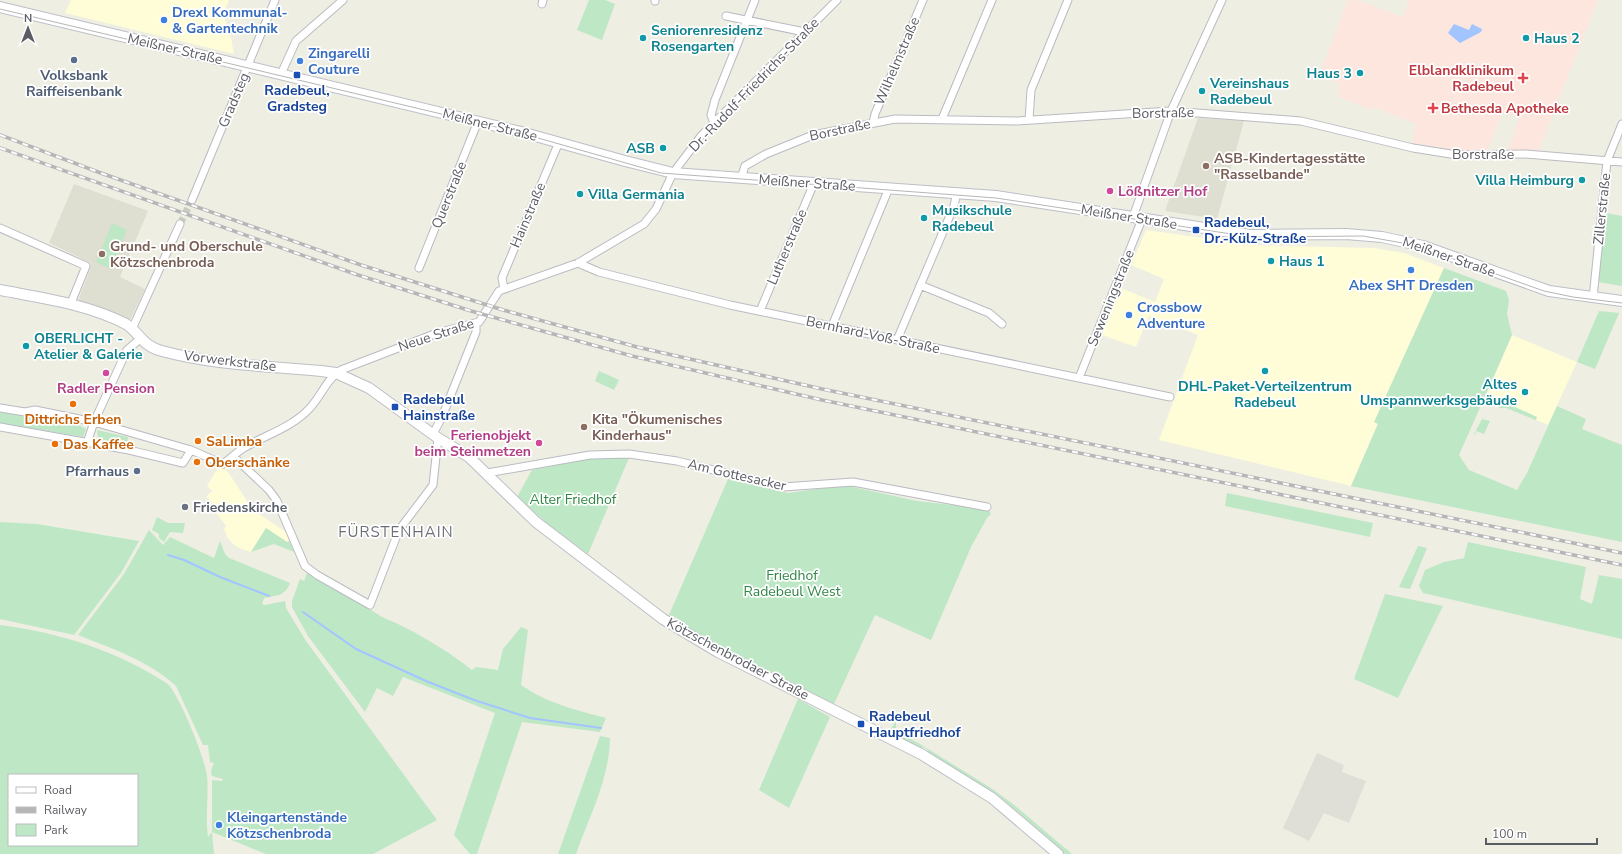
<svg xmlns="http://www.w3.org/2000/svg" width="1622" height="854" font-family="'Nunito Sans',sans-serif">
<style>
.commercial{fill:#fffdd7}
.industrial{fill:#dfdfd7}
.education{fill:#deded1}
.medical{fill:#fce6de}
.green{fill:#bee7c6;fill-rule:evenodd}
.water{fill:#a2c5ff}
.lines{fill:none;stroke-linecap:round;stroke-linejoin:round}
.stream{stroke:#a2c5ff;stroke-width:2}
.street-tunnel{stroke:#c9cac3;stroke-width:7;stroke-dasharray:7 3.5;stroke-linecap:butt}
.street-casing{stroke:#babbc2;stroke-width:9}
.secondary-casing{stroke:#bdbfc7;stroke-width:12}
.street{stroke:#fff;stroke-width:7}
.secondary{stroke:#fff;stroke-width:10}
.tram{stroke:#b6b6b7;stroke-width:1}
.rail-casing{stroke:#b6b6b7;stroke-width:3.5}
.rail{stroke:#fff;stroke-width:2;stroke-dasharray:6;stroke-linecap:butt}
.shop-dot{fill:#3f7fe0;stroke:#fff;stroke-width:1.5}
.culture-dot{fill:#0f9aa8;stroke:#fff;stroke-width:1.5}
.service-dot{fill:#5c6f8a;stroke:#fff;stroke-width:1.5}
.transit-dot{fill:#1a4fb4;stroke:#fff;stroke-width:1.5}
.health-dot{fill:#e0444e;stroke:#fff;stroke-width:1.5}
.education-dot{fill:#8d6e63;stroke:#fff;stroke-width:1.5}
.hotel-dot{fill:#d1479c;stroke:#fff;stroke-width:1.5}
.food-dot{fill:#e8710a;stroke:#fff;stroke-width:1.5}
.worship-dot{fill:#6b7280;stroke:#fff;stroke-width:1.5}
.labels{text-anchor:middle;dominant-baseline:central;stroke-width:3.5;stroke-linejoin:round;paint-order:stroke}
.shop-label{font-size:14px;font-weight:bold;fill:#366cbe;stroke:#fff;text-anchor:start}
.culture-label{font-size:14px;font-weight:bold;fill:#0d838f;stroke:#fff;text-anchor:start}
.street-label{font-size:14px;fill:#5b5d64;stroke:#fff}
.health-label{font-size:14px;font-weight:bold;fill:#be3a42;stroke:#fff;text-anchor:end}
.service-label{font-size:14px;font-weight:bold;fill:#4e5e75;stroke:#fff}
.transit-label{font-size:14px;font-weight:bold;fill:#164399;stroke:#fff;text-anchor:start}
.education-label{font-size:14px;font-weight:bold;fill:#785e54;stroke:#fff;text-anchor:start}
.hotel-label{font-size:14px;font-weight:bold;fill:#b23c85;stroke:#fff;text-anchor:start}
.food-label{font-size:14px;font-weight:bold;fill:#c56008;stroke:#fff;text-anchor:start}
.park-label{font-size:14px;fill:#318545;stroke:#fff}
.worship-label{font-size:14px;font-weight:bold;fill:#5b616d;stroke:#fff;text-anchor:start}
.neighbourhood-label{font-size:15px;letter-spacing:1px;fill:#6c6f76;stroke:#fff}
</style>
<rect width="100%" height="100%" fill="#eeeee3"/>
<!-- commercial -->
<path class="commercial" d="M71,0H229L223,15L230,33L234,54L65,13Z
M1146,230L1253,245L1374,248L1404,253L1444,268L1409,348L1375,421L1378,423L1351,486L1159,440L1198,335L1149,316L1136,347L1102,335L1121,288L1155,302L1164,279L1131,265Z
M1512,335L1577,362L1548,425L1485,398Z
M219,466L228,472L253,510L286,532L289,541L287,542L266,528L251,552L239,548L233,544L227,537L224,529L226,526L213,508L215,505L206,497L212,491L207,486Z"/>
<!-- industrial -->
<path class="industrial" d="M1317,753L1344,765L1342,772L1366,781L1349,823L1324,813L1309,841L1283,828Z"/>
<!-- education -->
<path class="education" d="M1198,118L1244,121L1217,219L1165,211Z
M74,184L148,211L120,277L145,289L130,320L78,301L91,267V263L49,243Z"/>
<!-- medical -->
<path class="medical" d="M1348,0H1358L1403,17L1409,0H1598L1539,150L1508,151L1519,118L1502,112L1488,150L1456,151L1412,143L1416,124L1374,107L1372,110L1339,97L1338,83L1319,75Z"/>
<!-- green -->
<path class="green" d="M589,0H605L615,4L602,40L577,30Z
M1606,213L1622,216V286L1598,282Z
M112,223L127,230L111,269L96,262Z
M1444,268L1506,291L1509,300L1507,314L1512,335L1459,455L1469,470L1517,490L1527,473L1557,406L1586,419L1582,429L1622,445V542L1351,486L1378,424L1374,422Z
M1599,311L1619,313L1595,369L1577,362Z
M599,371L619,380L614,390L595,381Z
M1504,402L1537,417L1536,420L1506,408H1498Z
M0,411L79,425L86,429L83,437L0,423Z
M1482,419L1490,421L1484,434L1476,431L1475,435L1474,434Z
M97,430L128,437L127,446L109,443L98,437Z
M611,458H629L588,554L549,525L517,497L532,470L589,459Z
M728,479L788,493L844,485L917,501L988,509L991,514L987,518L971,547L931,640L875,615L834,704L707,640L706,636L699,637L679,625L677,618L669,615Z
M1227,493L1373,523L1370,537L1225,506Z
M157,517L168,523H185L183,533L170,532L164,542L159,538V534L152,530Z
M0,522L37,524L139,541L121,573L74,635L0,619Z
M266,528L287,542L289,541L294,552L274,544L251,552Z
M149,530L163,545L170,537L214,558L220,541L225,554L229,558L290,583C285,597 276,595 264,598L262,604L265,605L285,601L286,608L306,641L437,820L373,854H266L212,832L214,854H0V625C61,633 115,650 168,684C180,697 205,758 207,776C209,797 205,817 208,837L212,832V780L222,781L223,779L212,776L211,771L214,763L210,762L208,745H203L176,686C149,661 111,648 78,635L124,574ZM9,775H137V845H9Z
M1468,542L1586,567L1580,599L1592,604L1599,575L1622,579V639L1423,593L1419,586L1425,570L1444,562L1464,558Z
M1418,546L1427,548L1410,589L1399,587Z
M307,573L368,607C378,617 391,620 404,627C428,639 450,653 472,670L476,667L498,670L503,649L521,627L528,630L521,685C547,703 575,710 606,718L600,732L522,722L477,854H470L454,835L495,713L403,677L393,696L377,688L365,712L308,636L292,607V601L300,579L304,581Z
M1385,594L1443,606L1398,698L1354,679Z
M798,699L830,717L789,808L759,790Z
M896,721V727L901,734L920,744L991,788L1013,804L1072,854H1065L1046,836L999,796L927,752L928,750L923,747L921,749L894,734L890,730Z
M600,736L610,738C609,781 590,814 576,854H558Z"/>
<!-- water -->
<path class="water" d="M1454,24L1469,30L1472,24L1482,29L1481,32L1460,43L1448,33Z"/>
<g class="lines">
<!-- stream -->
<path class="stream" d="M168,555L184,560L220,577L269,596
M303,612L356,649L426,681L474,700L530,718L601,728"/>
<!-- street-tunnel -->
<path class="street-tunnel" d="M180,224L192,200"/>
<!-- street casing -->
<g class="street-casing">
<path id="street" d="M655,0V1
M542,4L543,0
M726,16L805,32
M281,74L296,41L343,0
M942,119L992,0
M1029,120L1031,90L1068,0
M714,123L711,115L715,100L755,0
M873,123L875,114L923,0
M741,178L745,166L766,154L813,135L895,119L1017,121L1171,111L1301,121L1413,148L1457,155L1526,154L1622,162
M192,200L275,0
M1133,217L1171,111L1222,0
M0,228L86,266L71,303
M578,263L599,272L730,305L1170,397
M419,268L478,121
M920,285L989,313L1002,324
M504,289L502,278L504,273L559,142
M1593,298L1607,161L1622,124
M760,311L814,183
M832,326L889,188
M132,329L180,224
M897,340L954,206L957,192
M1079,378L1142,219
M0,408L25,412L35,410L94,422L191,450L223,464C230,459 236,453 242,449C263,436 288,429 306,412C320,400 325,380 341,370L437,333L479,322L499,291L578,263L644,224L656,209L673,173L701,136L837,0
M0,427L129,450L183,463L191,450
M433,434L442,417L476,332V323
M87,443L94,422L127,350L140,339
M233,456L269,490L277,501L305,566L317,575L370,605L399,530L433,485L438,438
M487,473L590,455L629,454L677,461L783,487L853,482L987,507"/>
</g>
<!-- secondary casing -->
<g class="secondary-casing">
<path id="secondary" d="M0,7L521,132L625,161L673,173L996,196L1250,235L1346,234L1382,237L1423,246L1549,291L1622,301
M0,290C42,298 87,304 126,324C139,332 142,346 162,351C213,365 268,366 321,371L336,373L369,388L438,438L469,457L536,522L663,619L718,652L921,754L992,798L1058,854"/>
</g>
<!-- street -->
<use href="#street" class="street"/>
<!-- secondary -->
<use href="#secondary" class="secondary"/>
<!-- tram -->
<path class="tram" d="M0,9L517,132L661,173L996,198L1251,237L1363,236L1414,245L1544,291L1573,297L1622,303"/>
<!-- rail casing -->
<g class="rail-casing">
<path id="rail" d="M0,135L98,172L361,265L503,310L637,347L822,389L1622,553
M0,148L358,275L471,311L632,356L822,400L1622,565"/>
</g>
<!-- rail -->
<use href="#rail" class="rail"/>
</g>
<!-- markers -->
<g class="shop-dot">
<circle cx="164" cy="20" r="4"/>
<circle cx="300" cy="61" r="4"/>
<circle cx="1411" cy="270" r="4"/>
<circle cx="1129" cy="315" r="4"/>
<circle cx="219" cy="825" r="4"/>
</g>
<g class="culture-dot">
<circle cx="643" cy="38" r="4"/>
<circle cx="1526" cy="38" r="4"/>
<circle cx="1360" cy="73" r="4"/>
<circle cx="1202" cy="91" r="4"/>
<circle cx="663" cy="148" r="4"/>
<circle cx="1582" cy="180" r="4"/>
<circle cx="580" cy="194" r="4"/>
<circle cx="924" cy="218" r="4"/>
<circle cx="1271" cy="261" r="4"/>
<circle cx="26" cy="346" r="4"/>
<circle cx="1265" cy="371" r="4"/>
<circle cx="1525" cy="392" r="4"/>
</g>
<g class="service-dot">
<circle cx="74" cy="60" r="4"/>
<circle cx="137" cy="471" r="4"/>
</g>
<g class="transit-dot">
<rect x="293" y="71" width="8" height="8" rx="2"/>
<rect x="1192" y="226" width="8" height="8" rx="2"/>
<rect x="391" y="403" width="8" height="8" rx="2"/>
<rect x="857" y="720" width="8" height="8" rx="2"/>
</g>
<g class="health-dot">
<path d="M1521 72h4v4h4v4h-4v4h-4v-4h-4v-4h4z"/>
<path d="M1431 102h4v4h4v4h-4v4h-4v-4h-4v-4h4z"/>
</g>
<g class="education-dot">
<circle cx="1206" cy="166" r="4"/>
<circle cx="102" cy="254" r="4"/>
<circle cx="584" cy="427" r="4"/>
</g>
<g class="hotel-dot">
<circle cx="1110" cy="191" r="4"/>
<circle cx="106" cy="373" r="4"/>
<circle cx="539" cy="443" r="4"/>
</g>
<g class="food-dot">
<circle cx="73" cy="404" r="4"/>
<circle cx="198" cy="441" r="4"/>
<circle cx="55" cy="444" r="4"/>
<circle cx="197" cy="462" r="4"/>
</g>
<circle class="worship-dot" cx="185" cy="507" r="4"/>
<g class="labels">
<!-- shop labels -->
<g class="shop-label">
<text x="172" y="12">Drexl Kommunal-<tspan x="172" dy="16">&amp; Gartentechnik</tspan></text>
<text x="308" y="53">Zingarelli<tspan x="308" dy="16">Couture</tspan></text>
<text x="1411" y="285" text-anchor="middle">Abex SHT Dresden</text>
<text x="1137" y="307">Crossbow<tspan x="1137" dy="16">Adventure</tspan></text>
<text x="227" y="817">Kleingartenstände<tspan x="227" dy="16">Kötzschenbroda</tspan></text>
</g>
<!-- culture labels -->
<g class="culture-label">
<text x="651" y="30">Seniorenresidenz<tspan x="651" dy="16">Rosengarten</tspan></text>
<text x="1534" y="38">Haus 2</text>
<text x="1352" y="73" text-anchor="end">Haus 3</text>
<text x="1210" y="83">Vereinshaus<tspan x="1210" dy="16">Radebeul</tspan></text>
<text x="655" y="148" text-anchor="end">ASB</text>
<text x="1574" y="180" text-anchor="end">Villa Heimburg</text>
<text x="588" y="194">Villa Germania</text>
<text x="932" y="210">Musikschule<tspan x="932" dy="16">Radebeul</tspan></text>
<text x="1279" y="261">Haus 1</text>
<text x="34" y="338">OBERLICHT -<tspan x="34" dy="16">Atelier &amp; Galerie</tspan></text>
<text x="1517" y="384" text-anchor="end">Altes<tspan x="1517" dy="16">Umspannwerksgebäude</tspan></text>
<text x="1265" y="386" text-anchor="middle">DHL-Paket-Verteilzentrum<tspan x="1265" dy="16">Radebeul</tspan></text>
</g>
<!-- street labels -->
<g class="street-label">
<text transform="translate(175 49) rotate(13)">Meißner Straße</text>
<text transform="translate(897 61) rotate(-67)">Wilhelmstraße</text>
<text transform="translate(754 85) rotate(-46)">Dr.-Rudolf-Friedrichs-Straße</text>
<text transform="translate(234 100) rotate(-67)">Gradsteg</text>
<text transform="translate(1163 113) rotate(-1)">Borstraße</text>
<text transform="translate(490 125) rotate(14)">Meißner Straße</text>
<text transform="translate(840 130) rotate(-12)">Borstraße</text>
<text x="1483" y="154">Borstraße</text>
<text transform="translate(807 183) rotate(4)">Meißner Straße</text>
<text transform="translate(449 195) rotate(-68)">Querstraße</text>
<text transform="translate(1602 209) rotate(-84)">Zillerstraße</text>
<text transform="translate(528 215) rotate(-67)">Hainstraße</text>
<text transform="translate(1129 217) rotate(9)">Meißner Straße</text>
<text transform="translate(787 247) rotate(-67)">Lutherstraße</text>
<text transform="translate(1449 257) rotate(19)">Meißner Straße</text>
<text transform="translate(1111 298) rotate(-68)">Seweningstraße</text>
<text transform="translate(436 335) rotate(-18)">Neue Straße</text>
<text transform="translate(873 335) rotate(12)">Bernhard-Voß-Straße</text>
<text transform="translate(230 361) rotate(7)">Vorwerkstraße</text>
<text transform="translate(737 475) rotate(13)">Am Gottesacker</text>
<text transform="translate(738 659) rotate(28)">Kötzschenbrodaer Straße</text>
</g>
<!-- health labels -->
<g class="health-label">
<text x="1514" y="70">Elblandklinikum<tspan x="1514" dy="16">Radebeul</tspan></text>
<text x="1441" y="108" text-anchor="start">Bethesda Apotheke</text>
</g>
<!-- service labels -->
<g class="service-label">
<text x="74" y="75">Volksbank<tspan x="74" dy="16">Raiffeisenbank</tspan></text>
<text x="129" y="471" text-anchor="end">Pfarrhaus</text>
</g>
<!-- transit labels -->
<g class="transit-label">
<text x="297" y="90" text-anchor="middle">Radebeul,<tspan x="297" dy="16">Gradsteg</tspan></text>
<text x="1204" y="222">Radebeul,<tspan x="1204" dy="16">Dr.-Külz-Straße</tspan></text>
<text x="403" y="399">Radebeul<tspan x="403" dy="16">Hainstraße</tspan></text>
<text x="869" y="716">Radebeul<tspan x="869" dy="16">Hauptfriedhof</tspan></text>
</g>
<!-- education labels -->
<g class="education-label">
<text x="1214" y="158">ASB-Kindertagesstätte<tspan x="1214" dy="16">"Rasselbande"</tspan></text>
<text x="110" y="246">Grund- und Oberschule<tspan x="110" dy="16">Kötzschenbroda</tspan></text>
<text x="592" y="419">Kita "Ökumenisches<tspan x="592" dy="16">Kinderhaus"</tspan></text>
</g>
<!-- hotel labels -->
<g class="hotel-label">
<text x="1118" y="191">Lößnitzer Hof</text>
<text x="106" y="388" text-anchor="middle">Radler Pension</text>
<text x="531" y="435" text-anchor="end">Ferienobjekt<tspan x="531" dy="16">beim Steinmetzen</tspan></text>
</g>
<!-- food labels -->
<g class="food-label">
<text x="73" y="419" text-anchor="middle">Dittrichs Erben</text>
<text x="206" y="441">SaLimba</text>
<text x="63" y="444">Das Kaffee</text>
<text x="205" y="462">Oberschänke</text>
</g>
<!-- park labels -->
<g class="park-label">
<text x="573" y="499">Alter Friedhof</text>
<text x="792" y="575">Friedhof<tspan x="792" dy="16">Radebeul West</tspan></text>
</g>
<!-- worship labels -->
<g class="worship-label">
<text x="193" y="507">Friedenskirche</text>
</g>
<!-- neighbourhood labels -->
<g class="neighbourhood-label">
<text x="396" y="532">FÜRSTENHAIN</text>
</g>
</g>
<!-- legend -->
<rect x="8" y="774" width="130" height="72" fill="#ffffff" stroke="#bdbec1"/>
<rect x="16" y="787" width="20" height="6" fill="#ffffff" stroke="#bdbec1"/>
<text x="44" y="794" font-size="12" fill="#5b5d64">Road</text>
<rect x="16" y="807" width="20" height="6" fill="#b6b6b7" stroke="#bdbec1"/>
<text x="44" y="814" font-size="12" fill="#5b5d64">Railway</text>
<rect x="16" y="824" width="20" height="12" fill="#bee7c6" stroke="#bdbec1"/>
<text x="44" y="834" font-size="12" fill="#5b5d64">Park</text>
<!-- north arrow -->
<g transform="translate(28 28)" stroke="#ffffff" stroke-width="3" paint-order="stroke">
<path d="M0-3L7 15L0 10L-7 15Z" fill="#5b5d64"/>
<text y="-6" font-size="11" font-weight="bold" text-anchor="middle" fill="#5b5d64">N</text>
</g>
<!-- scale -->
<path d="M1486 838v6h111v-6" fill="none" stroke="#5b5d64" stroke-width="2"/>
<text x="1492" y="838" font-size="12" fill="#5b5d64" stroke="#ffffff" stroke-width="3" paint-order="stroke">100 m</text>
</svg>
